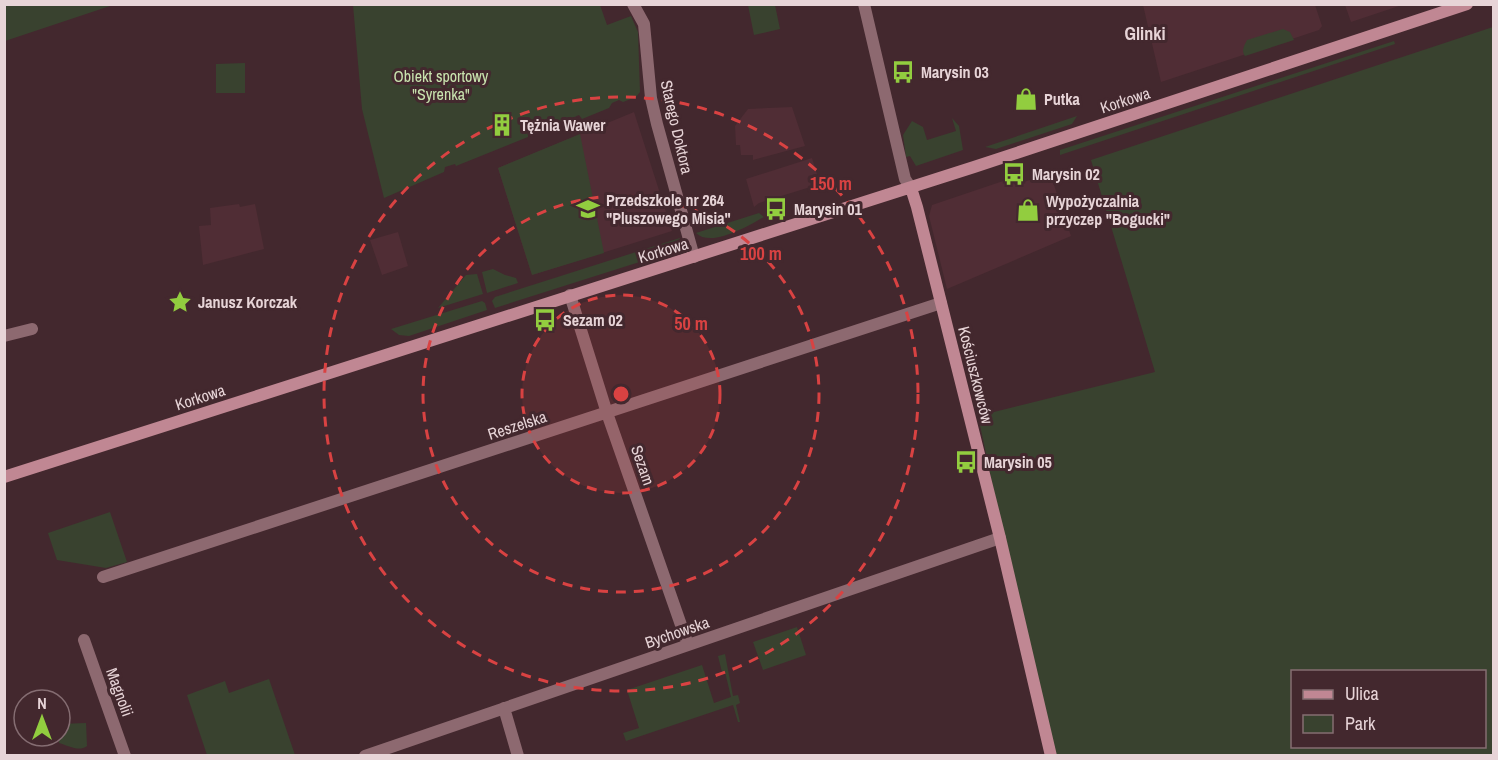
<svg xmlns="http://www.w3.org/2000/svg" width="1498" height="760" font-family="'Archivo Narrow',sans-serif">
<style>
.built{fill:#502d35}
.green{fill:#39422f;fill-rule:evenodd}
.lines{fill:none;stroke-linecap:round;stroke-linejoin:round}
.street{stroke:#8d6970;stroke-width:12}
.secondary{stroke:#c08793;stroke-width:12}
.ring{fill:none;stroke:#d94242;stroke-width:3;stroke-dasharray:10 8}
.labels{text-anchor:middle;dominant-baseline:central;stroke-width:6;stroke-linejoin:round;paint-order:stroke}
.poi-label{font-size:16px;font-weight:bold;fill:#e7d4d7;stroke:#43282e;text-anchor:start}
.park-label{font-size:16px;fill:#c8e3ae;stroke:#43282e}
.street-label{font-size:16px;fill:#e7d4d7;stroke:#43282e}
.neighbourhood-label{font-size:18px;font-weight:bold;fill:#e7d4d7;stroke:#43282e}
.centre{fill:#d94242;stroke:#43282e;stroke-width:3}
.ring-label{font-size:18px;text-anchor:middle;font-weight:bold;fill:#d94242;stroke:#43282e;stroke-width:6;stroke-linejoin:round;paint-order:stroke}
</style>
<rect width="100%" height="100%" fill="#43282e"/>
<!-- built -->
<path class="built" d="M1143,5H1315L1322,26L1319,30L1161,82Z
M1345,5V4L1402,5L1351,22Z
M792,107L805,146L753,160V155H741L740,145H736L735,126L748,109Z
M634,112L672,231L532,275L498,168Z
M812,158L820,184L759,203L754,207L746,179Z
M1050,173L1071,236L947,289L929,216L932,205L1012,178L1015,185Z
M239,204L240,207L255,204L264,249L203,265L199,226L211,225L210,208Z
M398,232L408,266L382,275L370,240Z"/>
<!-- green -->
<path class="green" d="M5,4H113V5L5,41Z
M353,5H600L607,25L631,16L638,32L640,92L636,97L623,102L619,100L612,103L609,108L582,119L579,115L545,130L544,128L528,134V137L456,166L455,164L445,167L444,172L384,198L362,109Z
M748,5H775L780,29L754,35Z
M1493,27V755H1056L1003,533L978,416L1155,372L1091,160ZM1292,672H1484V746H1292Z
M1283,29L1290,32L1294,40L1245,56C1241,51 1244,46 1247,40Z
M1394,41L1395,44L1060,155V150Z
M245,63V93H216V64Z
M1077,116L1072,124L996,149L985,147Z
M952,118L959,126L963,150L916,166L910,156L906,157L903,135L912,121L923,127L927,140L956,131Z
M580,134L604,253L532,275L498,168Z
M759,213L764,217C748,226 711,248 696,233Z
M680,238L677,245L671,252L495,308L492,301L495,297Z
M493,269L505,275L516,278L518,283L487,293L482,272Z
M477,274L483,294L438,308L466,275Z
M482,301L485,303L487,310L409,336L399,335L391,329Z
M110,512L127,562L106,568L57,560L48,533Z
M797,627L806,655L763,670L753,642Z
M725,654L733,696L738,695L740,703L736,705L740,722H738L733,705L626,741L623,733L639,728L627,690L702,665L714,703L731,697L725,672H722L718,656Z
M269,679L295,755H207L187,695L225,681L229,693Z
M86,723L87,746C79,752 69,746 59,743L60,724Z"/>
<g class="lines">
<!-- street -->
<path class="street" d="M633,4L644,24L651,98L657,124L694,257
M864,4L905,179L911,188
M570,295L607,413L688,645
M4,336L32,329
M103,577L941,303
M84,640L125,756
M504,708L518,756
M365,756L1000,538"/>
<!-- secondary -->
<path class="secondary" d="M911,188L917,207L1000,538L1051,756
M4,477L974,167L1467,4"/>
</g>
<!-- distance rings -->
<circle cx="621" cy="394" r="99" fill="#d94242" fill-opacity=".12"/>
<g class="ring">
<circle cx="621" cy="394" r="99"/>
<circle cx="621" cy="394" r="198"/>
<circle cx="621" cy="394" r="297"/>
</g>
<!-- icons -->
<defs>
<g id="bus-bare" transform="scale(1.8)"><path d="M-5-6H5V4H4V6H2V4H-2V6H-4V4H-5ZM-3.5-4V0h7V-4ZM-3.5 1.2v1.5H-2V1.2ZM2 1.2v1.5H3.5V1.2Z" fill="#92cd3f" stroke="#43282e" stroke-width="2.5" paint-order="stroke"/></g>
<g id="shop-bare" transform="scale(1.8)"><path d="M-5-2.5h2.3a2.7 3.5 0 0 1 5.4 0H5L5.5 6h-11ZM-1.5-2.5h3a1.5 2.3 0 0 0-3 0Z" fill="#92cd3f" stroke="#43282e" stroke-width="2.5" paint-order="stroke"/></g>
<g id="building-bare" transform="scale(1.8)"><path d="M-4-6H4V6H1V3H-1V6H-4ZM-2.5-4.3h1.7v1.8h-1.7ZM.8-4.3h1.7v1.8H.8ZM-2.5-1h1.7V.8h-1.7ZM.8-1h1.7V.8H.8Z" fill="#92cd3f" stroke="#43282e" stroke-width="2.5" paint-order="stroke"/></g>
<g id="school-bare" transform="scale(1.8)"><path d="M0-5L7-2L0 1L-7-2ZM-4 1L0 2.5L4 1V4Q0 6-4 4Z" fill="#92cd3f" stroke="#43282e" stroke-width="2.5" paint-order="stroke"/></g>
<g id="sight-bare" transform="scale(1.8)"><path d="M0-6L1.8-2.2L6-1.7L2.9 1.2L3.7 5.4L0 3.3L-3.7 5.4L-2.9 1.2L-6-1.7L-1.8-2.2Z" fill="#92cd3f" stroke="#43282e" stroke-width="2.5" paint-order="stroke"/></g>
</defs>
<g fill-rule="evenodd">
<use href="#bus-bare" x="903" y="72"/>
<use href="#shop-bare" x="1026" y="99"/>
<use href="#building-bare" x="502" y="125"/>
<use href="#bus-bare" x="1014" y="174"/>
<use href="#school-bare" x="588" y="209"/>
<use href="#bus-bare" x="776" y="209"/>
<use href="#shop-bare" x="1028" y="210"/>
<use href="#sight-bare" x="180" y="302"/>
<use href="#bus-bare" x="545" y="320"/>
<use href="#bus-bare" x="966" y="462"/>
</g>
<g class="labels">
<!-- poi labels -->
<g class="poi-label">
<text x="921" y="72">Marysin 03</text>
<text x="1044" y="99">Putka</text>
<text x="520" y="125">Tężnia Wawer</text>
<text x="1032" y="174">Marysin 02</text>
<text x="606" y="200">Przedszkole nr 264<tspan x="606" dy="18">"Pluszowego Misia"</tspan></text>
<text x="1046" y="201">Wypożyczalnia<tspan x="1046" dy="18">przyczep "Bogucki"</tspan></text>
<text x="794" y="209">Marysin 01</text>
<text x="198" y="302">Janusz Korczak</text>
<text x="563" y="320">Sezam 02</text>
<text x="984" y="462">Marysin 05</text>
</g>
<!-- park labels -->
<g class="park-label">
<text x="441" y="76">Obiekt sportowy<tspan x="441" dy="18">"Syrenka"</tspan></text>
</g>
<!-- street labels -->
<g class="street-label">
<text transform="translate(1125 100) rotate(-18)">Korkowa</text>
<text transform="translate(677 127) rotate(77)">Starego Doktora</text>
<text transform="translate(663 250) rotate(-17)">Korkowa</text>
<text transform="translate(976 375) rotate(76)">Kościuszkowców</text>
<text transform="translate(200 397) rotate(-18)">Korkowa</text>
<text transform="translate(517 425) rotate(-18)">Reszelska</text>
<text transform="translate(643 465) rotate(71)">Sezam</text>
<text transform="translate(677 632) rotate(-19)">Bychowska</text>
<text transform="translate(120 692) rotate(70)">Magnolii</text>
</g>
<!-- neighbourhood labels -->
<g class="neighbourhood-label">
<text x="1145" y="33">Glinki</text>
</g>
</g>
<circle cx="621" cy="394" r="9" class="centre"/>
<g class="ring-label">
<text x="831" y="190">150 m</text>
<text x="761" y="260">100 m</text>
<text x="691" y="330">50 m</text>
</g>
<!-- border -->
<rect width="1498" height="760" fill="none" stroke="#e7d4d7" stroke-width="12"/>
<!-- legend -->
<rect x="1291" y="670" width="195" height="78" fill="#43282e" stroke="#856d72" stroke-width="1.5"/>
<rect x="1303" y="690" width="30" height="9" fill="#c08793" stroke="#856d72" stroke-width="1.5"/>
<text x="1345" y="700" font-size="18" fill="#e7d4d7">Ulica</text>
<rect x="1303" y="715" width="30" height="18" fill="#39422f" stroke="#856d72" stroke-width="1.5"/>
<text x="1345" y="730" font-size="18" fill="#e7d4d7">Park</text>
<!-- north arrow -->
<g transform="translate(42 718)"><circle r="28" fill="#43282e" stroke="#856d72" stroke-width="1.5"/>
<path d="M0-4.5L10 22L0 15L-10 22Z" fill="#92cd3f"/>
<text y="-9" font-size="16" font-weight="bold" text-anchor="middle" fill="#e7d4d7">N</text>
</g>
</svg>
